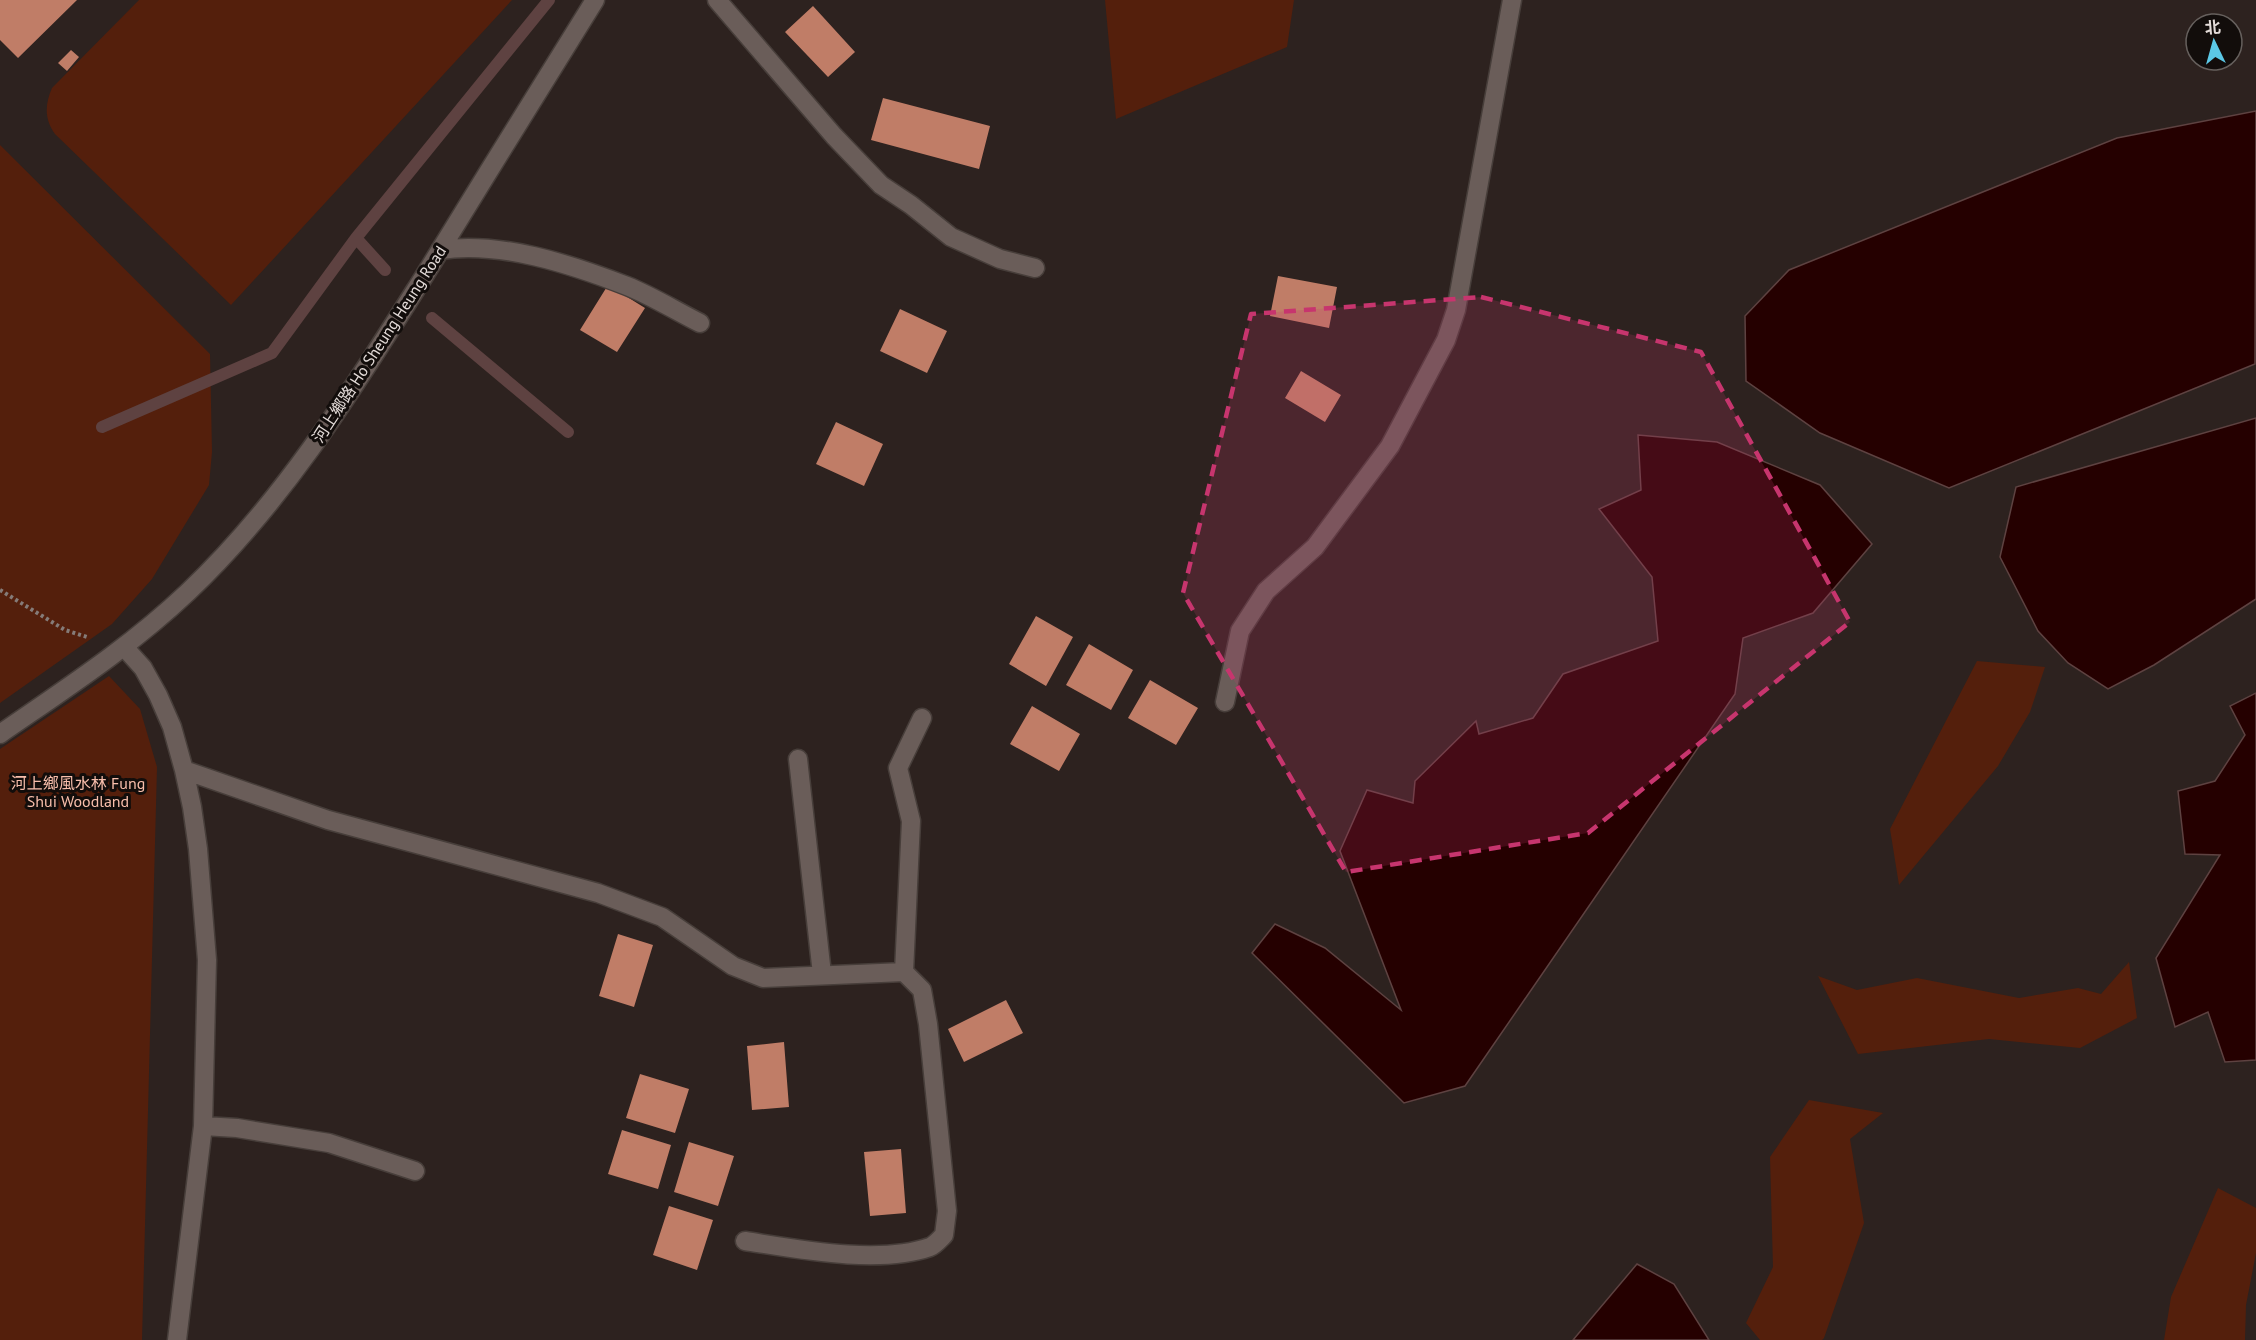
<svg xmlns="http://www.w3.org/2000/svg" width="2256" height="1340" font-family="'PT Sans','Noto Sans SC',sans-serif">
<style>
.green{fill:#541f0c}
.water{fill:#250000;stroke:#5e4241;stroke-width:1.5}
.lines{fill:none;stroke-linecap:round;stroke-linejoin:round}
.stream{stroke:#5e4241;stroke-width:12}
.building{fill:#c07d67}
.minor-casing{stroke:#473e3a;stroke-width:21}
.path{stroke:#857b78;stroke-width:4;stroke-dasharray:3 3;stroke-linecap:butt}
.minor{stroke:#6a5d59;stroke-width:18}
.marked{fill:#c7356e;fill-opacity:0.2;stroke:#c7356e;stroke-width:4.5;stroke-dasharray:12 8;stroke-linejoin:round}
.labels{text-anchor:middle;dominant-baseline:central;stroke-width:6;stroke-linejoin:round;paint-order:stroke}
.street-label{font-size:16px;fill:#e4dcd9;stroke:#120d0b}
.park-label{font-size:16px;fill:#f8beab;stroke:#120d0b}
</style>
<rect width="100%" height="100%" fill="#2d221f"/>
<!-- green -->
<path class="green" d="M139,0H512L231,305L55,134C44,119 45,104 52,88Z
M1105,0H1294L1287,47L1116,119Z
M0,145L210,354L212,452L209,485L152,579L112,624L0,703Z
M1977,661L2045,667L2030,712L1998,766L1899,885L1890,829Z
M109,676L140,709L157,767L142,1340H0V749Z
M2129,962L2137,1018L2080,1048L1989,1039L1858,1054L1818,976L1857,990L1917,978L2019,998L2078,988L2101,994Z
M1809,1100L1883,1113L1850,1139L1864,1223L1824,1338L1822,1340H1760L1746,1323L1773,1267L1770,1157Z
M2218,1188L2256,1208V1253L2246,1305L2245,1340H2164L2171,1297Z"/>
<!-- water -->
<path class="water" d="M2256,111L2255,364L1949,488L1820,433L1746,381L1745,316L1789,270L2117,138Z
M2256,418V599L2154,665L2108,689L2068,663L2038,631L2000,557L2016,487Z
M1638,435L1717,442L1820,485L1872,544L1813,613L1743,638L1735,694L1465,1086L1404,1103L1252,953L1275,924L1325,948L1401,1010L1340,851L1367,790L1413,803L1415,781L1476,721L1479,734L1533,718L1563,674L1658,641L1652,577L1599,509L1641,490Z
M2256,693V1060L2225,1062L2208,1012L2175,1027L2156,958L2220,855L2185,854L2178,791L2215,781L2245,735L2230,706Z
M1637,1264L1674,1284L1709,1340H1573Z"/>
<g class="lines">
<!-- stream -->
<path class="stream" d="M356,238L385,270
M432,318L568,432
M102,427L272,353L356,238L549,0"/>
</g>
<!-- building -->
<path class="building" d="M0,0H77L18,58L0,40Z
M813,6L855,52L828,77L785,32Z
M71,50L79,57L67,71L58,63Z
M883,98L990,126L979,169L871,140Z
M1278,276L1337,287L1329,328L1270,316Z
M608,285L645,308L617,352L580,330Z
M900,309L947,331L927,373L880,351Z
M1301,371L1341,395L1325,422L1285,398Z
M836,422L883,444L864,486L816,464Z
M1036,616L1073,637L1046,686L1009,664Z
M1089,644L1133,670L1111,710L1066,685Z
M1150,680L1198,708L1176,745L1128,718Z
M1032,706L1080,734L1059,771L1010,744Z
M618,934L653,945L634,1007L599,996Z
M1006,1000L1023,1033L964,1062L948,1029Z
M784,1042L789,1107L752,1110L747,1046Z
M640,1074L689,1089L675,1133L626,1118Z
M622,1130L671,1145L658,1189L608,1174Z
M689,1142L734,1156L718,1206L674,1192Z
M901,1149L906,1213L870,1216L864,1152Z
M669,1206L713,1220L697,1270L653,1255Z"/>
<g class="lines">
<!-- minor casing -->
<g class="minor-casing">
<path id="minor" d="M717,0L834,136L881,185L911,205L951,237L1000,259L1035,268
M440,250C501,241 570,264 627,286C652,296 676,311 700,323
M125,648L143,668L158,695L172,727L184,770L192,807L198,849L207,960L203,1126L177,1340
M1225,702L1240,631L1266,591L1315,547L1390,446L1446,340L1456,310L1512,0
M0,734C65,689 130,647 188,592C284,501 353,389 423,278C480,185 537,93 595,0
M798,759L822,974
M184,770L328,820L598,893L662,917L733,966L763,978L904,972L922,990L928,1024L947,1211L944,1235C940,1239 935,1245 930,1247C879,1265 797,1249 745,1241
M904,972L911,821L898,768L922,718
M203,1126L237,1128L329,1143L415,1171"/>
</g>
<!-- path -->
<path class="path" d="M0,590L65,630L87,637"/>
<!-- minor -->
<use href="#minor" class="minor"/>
</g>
<!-- marked area -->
<path class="marked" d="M1481,297L1701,352L1850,622L1588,833L1346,872L1183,593L1251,314Z"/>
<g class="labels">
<!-- street labels -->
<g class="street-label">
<text transform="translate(379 344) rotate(-57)">河上鄉路 Ho Sheung Heung Road</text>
</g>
<!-- park labels -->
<g class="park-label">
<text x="78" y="783">河上鄉風水林 Fung<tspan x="78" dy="18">Shui Woodland</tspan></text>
</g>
</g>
<!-- north arrow -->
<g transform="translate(2214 42) rotate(355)"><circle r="28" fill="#120d0b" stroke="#66605d" stroke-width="1.5"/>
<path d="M0-4.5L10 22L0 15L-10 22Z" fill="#5bc8e6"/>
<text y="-9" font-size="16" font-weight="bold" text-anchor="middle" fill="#e4dcd9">北</text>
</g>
</svg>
